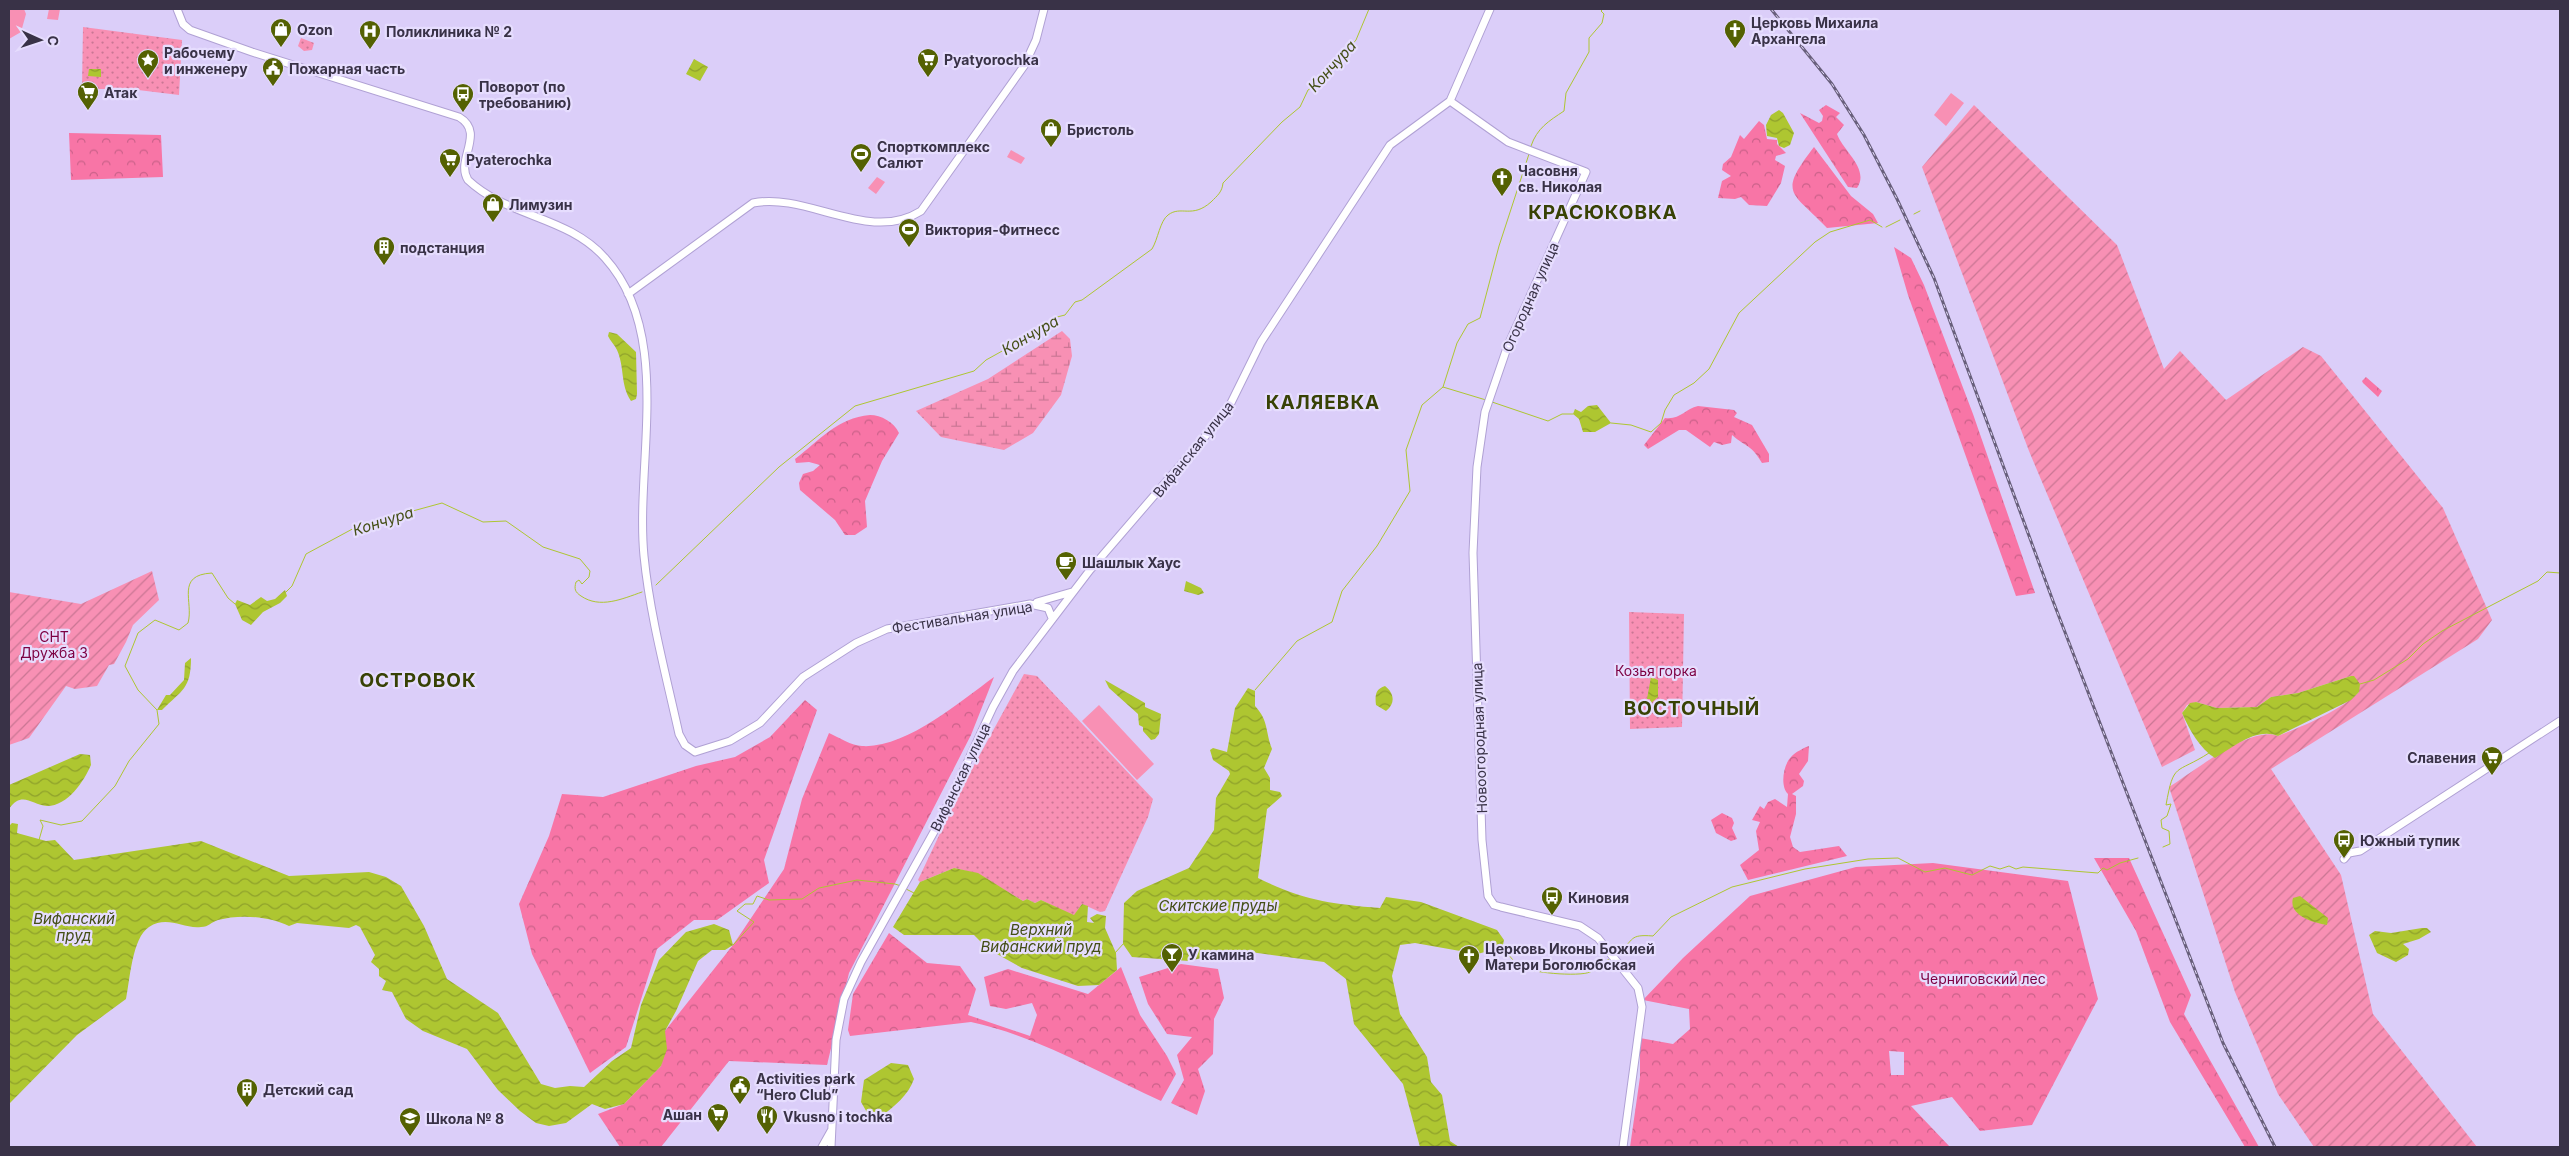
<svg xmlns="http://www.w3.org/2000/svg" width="2569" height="1156" font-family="Inter,sans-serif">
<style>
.forest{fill:url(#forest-crowns);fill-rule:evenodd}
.wetland{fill:url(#wetland-marsh)}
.park{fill:url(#park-dots)}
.garden{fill:url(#garden-furrows)}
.pitch{fill:#f890b4}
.water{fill:url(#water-waves)}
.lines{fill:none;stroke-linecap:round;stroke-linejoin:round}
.stream{stroke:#aec631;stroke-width:1}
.secondary-casing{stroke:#b0a1d4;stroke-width:9}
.secondary{stroke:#fff;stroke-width:7}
.rail-casing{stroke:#685f7b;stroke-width:3}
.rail{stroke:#e6ddfe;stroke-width:1;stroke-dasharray:4;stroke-linecap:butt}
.labels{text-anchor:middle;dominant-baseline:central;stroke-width:4.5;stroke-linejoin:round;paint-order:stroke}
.poi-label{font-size:14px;font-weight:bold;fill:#393247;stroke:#e6ddfe;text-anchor:start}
.street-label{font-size:14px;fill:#393247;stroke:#e6ddfe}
.park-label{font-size:14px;fill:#7d0042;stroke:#e6ddfe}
.water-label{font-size:15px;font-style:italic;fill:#444e16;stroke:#e6ddfe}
.district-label{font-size:19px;font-weight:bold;letter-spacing:1px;fill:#384205;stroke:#e6ddfe}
</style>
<defs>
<pattern id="forest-crowns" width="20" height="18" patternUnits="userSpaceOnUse" patternTransform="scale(1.25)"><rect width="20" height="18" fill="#f875a6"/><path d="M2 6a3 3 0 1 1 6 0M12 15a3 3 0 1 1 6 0" fill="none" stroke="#ca6189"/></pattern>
<pattern id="wetland-marsh" width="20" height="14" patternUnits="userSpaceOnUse" patternTransform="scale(1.25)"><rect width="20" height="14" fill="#f890b4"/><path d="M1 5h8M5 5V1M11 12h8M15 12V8" fill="none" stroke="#ca7694"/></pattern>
<pattern id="park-dots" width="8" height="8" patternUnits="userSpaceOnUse" patternTransform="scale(1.25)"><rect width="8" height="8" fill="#f890b4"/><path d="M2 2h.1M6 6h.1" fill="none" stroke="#ca7694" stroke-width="1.8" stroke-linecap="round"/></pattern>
<pattern id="garden-furrows" width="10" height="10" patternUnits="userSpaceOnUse" patternTransform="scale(1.25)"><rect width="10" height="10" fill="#f890b4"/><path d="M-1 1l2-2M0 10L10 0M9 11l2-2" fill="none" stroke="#ca7694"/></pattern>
<pattern id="water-waves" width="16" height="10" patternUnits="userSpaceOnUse" patternTransform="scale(1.25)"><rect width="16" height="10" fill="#aec631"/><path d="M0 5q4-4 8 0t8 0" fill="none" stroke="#8fa12b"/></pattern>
</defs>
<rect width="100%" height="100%" fill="#dbcef9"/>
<!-- forest -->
<path class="forest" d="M1826,105L1840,113L1836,117L1844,125L1837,134C1843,151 1870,169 1857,188L1848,187L1800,113L1819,123L1822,121L1823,116L1819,110Z
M1759,121L1764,125L1767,139L1777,140V144L1786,153L1776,156L1775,160L1785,166L1781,183L1767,206L1749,205L1741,197L1735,199L1718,198L1722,181L1731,176L1722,170L1723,164L1731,157L1740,135L1744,139Z
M69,133L161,135L163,177L71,180Z
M1814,147L1851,196L1873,214L1878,223L1827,228C1792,191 1777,195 1814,147Z
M1894,247L1911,258L1924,285L1973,414L2035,593L2016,596L1908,295Z
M2366,377L2382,391L2378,397L2363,383L2362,381Z
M1698,406L1734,410L1737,413L1734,417L1752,425L1769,454V462L1762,463C1751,444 1747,448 1732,435L1731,443L1722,445L1714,442L1710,447L1686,430H1679L1648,449L1644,445L1665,418C1680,420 1685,409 1698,406Z
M870,415C881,415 894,422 899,433L882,461L865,501L867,527L855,535H845L835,520L800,490L799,483L803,474L813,471L820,465L809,462L796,463L795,459C820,440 837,418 870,415Z
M994,677L971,735L849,973L827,1065L729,1061L661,1147H620L598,1114L624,1104L661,1066L665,1031L733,945L784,869L802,799L829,733C838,737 852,746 862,746C905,749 961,701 994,677Z
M805,700L817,710L764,860L769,883L717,920H694L657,949L626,1047L590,1073L532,954L519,904L549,836L562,794L603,797L696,766L735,757L770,737Z
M1809,746L1808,761L1799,774L1804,781L1803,786L1792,794L1796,796V814L1790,837L1793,847L1800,852L1839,846L1847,856L1748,880L1740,865L1759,850L1756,831L1760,822L1752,820L1760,806L1764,809L1768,802L1775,799L1787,807L1788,794C1780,787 1783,765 1791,757C1795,752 1804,748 1809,746Z
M1722,813L1732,818L1734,823L1732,828L1737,839L1731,841L1716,833L1711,820Z
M2094,858H2129L2191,995L2184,1014L2259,1147H2245L2170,1022L2136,931Z
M1933,863L2068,881L2098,999L2032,1125L1980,1131L1952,1097L1911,1106L1950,1147H1630L1640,1077V1038L1673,1044L1690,1029L1689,1009L1643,1000L1683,958L1750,896L1856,867ZM1889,1051L1904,1052V1075H1891Z
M889,933L927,963L960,966L976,989L968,1015L1030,1036L1037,1015L1032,1003L1006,1009L990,1006L984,977L1008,969L1088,994L1121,967L1140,1015L1167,1056L1176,1074L1161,1101C1102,1074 1034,1035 971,1022L850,1036L848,1030L853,994Z
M1181,964L1218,969L1224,998L1214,1019L1213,1054L1198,1069L1205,1091L1197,1115L1171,1103L1184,1080L1177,1055L1192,1037L1167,1034L1148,1004L1139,977Z"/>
<!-- wetland -->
<path class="wetland" d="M1062,331L1070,339L1072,356L1061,395L1033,433L1004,450L941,437L916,411L988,379Z"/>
<!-- park -->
<path class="park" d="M83,27L182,40L179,95L130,89H82Z
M301,38L314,43L312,50L304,51L298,46Z
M1629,612L1684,614L1682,727L1630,729Z
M1024,674L1037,676L1153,799L1148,817L1105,911L1100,912L1082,904L1074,916L1041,900L1035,903L1027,899L1023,901L978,874L954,868L920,882L918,880L960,791Z"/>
<!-- garden -->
<path class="garden" d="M1974,105L2117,245L2164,369L2180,351L2226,400L2303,347L2321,356L2443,508L2492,620L2478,639L2271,769L2341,875L2373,1014L2477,1147H2314L2278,1094L2235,992L2169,787C2193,772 2251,725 2278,736C2303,726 2340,711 2359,692L2351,676L2298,693L2271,697L2257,707L2217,708L2196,702L2187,705L2182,713L2195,750L2162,767L2029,451L1922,167Z
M152,571L159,600L133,625L126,642L114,664L109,665L97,686L75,689L66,686L29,738L9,745V592L81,604Z"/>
<!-- pitch -->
<path class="pitch" d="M9,9H24L26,14L21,32L9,39Z
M49,9H60L58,20L47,19Z
M1951,93L1964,103L1946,126L1934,115Z
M1011,150L1025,158L1021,164L1007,157Z
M877,177L885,182L876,194L868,188Z
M1099,705L1154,764L1137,780L1082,721Z"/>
<!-- water -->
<path class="water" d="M694,59L708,67L700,81L686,74Z
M89,69H101V77L88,76Z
M1779,110L1783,113L1794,133L1790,145L1784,148L1779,146L1777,138L1767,136L1766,125L1771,115Z
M609,332L617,334L636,352L637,394L636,399L631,401C620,384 625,368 617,350C615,345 610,341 608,336Z
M1597,405L1611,423L1595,432H1583L1579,419L1573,414L1575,409L1581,412L1588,406Z
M1186,581L1201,588L1204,593L1198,595L1184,591Z
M285,590L287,596L280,603L263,612L251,625L242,620L235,604L237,600L250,605L261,597L267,601L275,599Z
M191,658C191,689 182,690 162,710H157L166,695H170L184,680L185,663Z
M2351,676H2354L2360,684L2359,692L2351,700L2278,736C2256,727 2232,748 2215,758C2200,749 2189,729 2182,713L2190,703L2196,702L2217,708L2257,707L2271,697L2298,693Z
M1651,677L1658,680V697L1651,703L1650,699H1647Z
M1105,680L1145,703V707L1161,714L1159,734L1155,739L1151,740L1143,731V727L1139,725L1138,714L1109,688Z
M1385,686C1394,693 1396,703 1386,711L1376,705C1375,696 1375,689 1385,686Z
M1248,688L1255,691V706C1269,721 1265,731 1272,749L1264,768L1270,778V790L1280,792L1282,796L1267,809L1258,878C1302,900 1331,904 1380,908L1386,897L1421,902L1497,930L1504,940L1501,954L1493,950L1477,954L1415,943L1400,945L1392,976L1400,1014L1427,1057L1431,1082L1442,1095L1450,1141L1459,1147H1420L1403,1084L1354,1024L1346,979L1324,962L1236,950L1189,961L1132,957L1123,944L1124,903L1137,891L1189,868L1214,830L1216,798L1230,774L1229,771L1213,760L1210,750L1213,748L1227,752L1235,708Z
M80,754L90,755L91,765C84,781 68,806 47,806C32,805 22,790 9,809V785Z
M12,823L18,824L17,833L46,841L55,840L74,860L201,841L289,876L369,872L386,877L401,886L424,926L447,979L498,1013L541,1084L555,1088L570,1086L584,1087L612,1061L631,1048L641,1005L659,960L686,932L714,924L729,930L733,945L725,950H712L698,961L676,1011L665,1031L667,1049L661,1066L624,1104L605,1109L592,1104L566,1123L549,1126L536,1123L520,1111L498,1090L467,1049L423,1031L406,1019L392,992L382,990L386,981L379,976V969L371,962L375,955L360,927L356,925L349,928L297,923L289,926C269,916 239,914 218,920C211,922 209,927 201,927C182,929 168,915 149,927C132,938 130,980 126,999L77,1035L9,1104V826Z
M954,868L978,873L1023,901L1027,899L1035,903L1041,900L1074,915L1082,904L1088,906L1087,922L1094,923L1090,918L1097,914L1106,916L1105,928L1116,953L1117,970L1099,985L1078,986L1022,968L988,949L974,935H904L893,927L920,882Z
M2300,896L2328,918L2327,925C2313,923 2288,915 2293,898Z
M2422,928H2427L2431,932L2419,939L2403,944L2409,949L2408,955L2396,962L2377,953L2369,935L2375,931L2391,933Z
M891,1063L908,1065L914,1079C908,1096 895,1105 881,1117L869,1116L861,1102L864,1080Z"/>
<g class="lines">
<!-- stream -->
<path class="stream" d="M1531,146C1537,128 1549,121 1564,111L1566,93L1589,52V38L1602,23L1604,14L1601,11L1603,9
M1914,214L1920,211
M1886,227L1900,220
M1443,387L1457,343L1468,324L1480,318L1499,246L1529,154
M1492,402L1548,421L1562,414H1573
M1611,423L1631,425L1651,432L1661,423L1665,410L1674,395L1694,383L1709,369L1739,313L1815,242L1830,232L1870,220L1882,227
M656,585L779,467L855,406L974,371L986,360L1042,329L1053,318L1065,315L1075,302L1082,300L1152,249C1158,239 1160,221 1168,215C1181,205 1192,219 1211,202C1218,195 1222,192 1223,183L1282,122L1300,107L1308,90L1320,82L1356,40L1369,9
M285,593L292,586L306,554L358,526L442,503L483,522L506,521L543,547L580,559L590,571L589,577L582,584L579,580L576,582C574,589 575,592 581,596C600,609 622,599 642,592
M2360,684L2374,680L2408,659L2423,644L2442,631L2538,581L2547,572L2560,573
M1255,690L1297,641L1332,622L1342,591L1377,546L1410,491L1406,450L1422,405L1443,387L1486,400
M39,840L43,826L40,820L61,825L82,821L115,786L129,761L159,724L157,710L138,690L125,666L138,633L155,620L179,630L188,623C194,602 175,575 212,573L228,598L235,604
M2163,847L2170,844L2169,831L2162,828L2161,820L2167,816L2171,804L2166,805C2174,761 2175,775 2209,753
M906,889L914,893
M733,945L754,922L737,911L745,904H753L757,896L769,900L802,899L819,888L857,880L895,884L901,886
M1502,948C1508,953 1512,960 1518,965C1527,973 1579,977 1590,972C1597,970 1603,963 1609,959
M1619,952C1635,940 1628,934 1653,936L1671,917L1732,887L1805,869L1868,859L1898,858L1925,872L1945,868L1972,875L1990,866L2000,869L2009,866L2016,869L2023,867L2098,873L2103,868L2107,870L2120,863L2138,858
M1115,953L1124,943"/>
<!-- secondary casing -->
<g class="secondary-casing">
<path id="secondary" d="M177,9L183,24L190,30L252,52L459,117C486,133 455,160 468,180C507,217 568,216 605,258C674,334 635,463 644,556C650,616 666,675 679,734L685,745L695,752L730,741L760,723L803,677L856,643L887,629L1030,604L1048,608L1052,618
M1450,101L1508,142L1586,172L1508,345L1485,412L1477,467L1473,553L1482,840L1488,896L1494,905L1501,907L1580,926L1598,938L1638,988L1642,1007L1623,1147
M628,294L753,203C808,192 869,244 921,211L1024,66L1036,40L1044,9
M1037,602L1072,592
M2344,859L2349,853L2360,851L2560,721
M822,1147L831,1131
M831,1147L836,1040L844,999L861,962L940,821L993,707L1013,671L1090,570L1227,411L1261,342L1390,145L1450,101L1490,9"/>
</g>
<!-- secondary -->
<use href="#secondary" class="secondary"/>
<!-- rail casing -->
<g class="rail-casing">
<path id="rail" d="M1771,9L1832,84L1864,135L1897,199L1934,278L2053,601L2223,1043L2275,1147"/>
</g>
<!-- rail -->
<use href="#rail" class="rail"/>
</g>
<!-- icons -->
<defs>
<g id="shop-pin" transform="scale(1.125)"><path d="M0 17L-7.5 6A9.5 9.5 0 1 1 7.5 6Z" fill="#546102" stroke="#e6ddfe"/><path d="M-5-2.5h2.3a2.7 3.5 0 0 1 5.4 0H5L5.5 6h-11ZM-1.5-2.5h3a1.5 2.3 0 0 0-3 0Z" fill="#fff"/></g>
<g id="church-pin" transform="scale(1.125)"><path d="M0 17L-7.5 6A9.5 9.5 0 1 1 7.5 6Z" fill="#546102" stroke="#e6ddfe"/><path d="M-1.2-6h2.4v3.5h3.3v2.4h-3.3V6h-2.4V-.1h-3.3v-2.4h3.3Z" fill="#fff"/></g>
<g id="hospital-pin" transform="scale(1.125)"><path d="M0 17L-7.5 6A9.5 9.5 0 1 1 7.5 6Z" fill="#546102" stroke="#e6ddfe"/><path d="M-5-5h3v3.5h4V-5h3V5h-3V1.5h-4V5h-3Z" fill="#fff"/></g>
<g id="supermarket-pin" transform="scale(1.125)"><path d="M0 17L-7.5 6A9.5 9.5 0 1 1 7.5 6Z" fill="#546102" stroke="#e6ddfe"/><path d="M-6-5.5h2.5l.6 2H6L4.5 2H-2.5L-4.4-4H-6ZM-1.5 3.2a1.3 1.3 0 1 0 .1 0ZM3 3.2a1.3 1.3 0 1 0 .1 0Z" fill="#fff"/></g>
<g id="sight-pin" transform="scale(1.125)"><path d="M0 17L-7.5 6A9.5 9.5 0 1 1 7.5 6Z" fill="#546102" stroke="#e6ddfe"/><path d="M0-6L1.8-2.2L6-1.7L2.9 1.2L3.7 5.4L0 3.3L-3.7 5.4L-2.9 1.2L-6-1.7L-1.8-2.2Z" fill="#fff"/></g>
<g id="civic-pin" transform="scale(1.125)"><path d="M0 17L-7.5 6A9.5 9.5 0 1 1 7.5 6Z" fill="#546102" stroke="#e6ddfe"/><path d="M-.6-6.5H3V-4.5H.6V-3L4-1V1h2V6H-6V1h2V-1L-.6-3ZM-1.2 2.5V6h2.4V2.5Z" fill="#fff"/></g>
<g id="bus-pin" transform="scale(1.125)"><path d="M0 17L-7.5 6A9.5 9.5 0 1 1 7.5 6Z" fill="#546102" stroke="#e6ddfe"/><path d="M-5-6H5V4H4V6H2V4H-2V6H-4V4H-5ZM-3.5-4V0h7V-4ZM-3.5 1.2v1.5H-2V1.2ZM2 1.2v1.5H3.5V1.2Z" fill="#fff"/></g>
<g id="stadium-pin" transform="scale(1.125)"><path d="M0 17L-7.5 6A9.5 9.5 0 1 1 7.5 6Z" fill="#546102" stroke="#e6ddfe"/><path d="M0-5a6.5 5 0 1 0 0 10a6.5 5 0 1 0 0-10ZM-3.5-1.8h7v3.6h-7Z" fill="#fff"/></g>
<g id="building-pin" transform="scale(1.125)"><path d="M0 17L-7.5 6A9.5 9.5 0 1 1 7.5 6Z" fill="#546102" stroke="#e6ddfe"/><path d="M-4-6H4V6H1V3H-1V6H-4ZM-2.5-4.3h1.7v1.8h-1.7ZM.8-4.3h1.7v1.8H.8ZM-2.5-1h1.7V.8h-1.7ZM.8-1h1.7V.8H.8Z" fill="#fff"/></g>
<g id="cafe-pin" transform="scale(1.125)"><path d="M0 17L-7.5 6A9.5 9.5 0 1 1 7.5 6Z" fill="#546102" stroke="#e6ddfe"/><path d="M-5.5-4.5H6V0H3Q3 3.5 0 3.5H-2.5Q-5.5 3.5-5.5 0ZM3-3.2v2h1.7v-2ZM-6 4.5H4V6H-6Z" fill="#fff"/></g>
<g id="bar-pin" transform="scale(1.125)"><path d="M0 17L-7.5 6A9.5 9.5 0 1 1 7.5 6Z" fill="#546102" stroke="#e6ddfe"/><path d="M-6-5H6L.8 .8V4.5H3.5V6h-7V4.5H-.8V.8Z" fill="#fff"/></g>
<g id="restaurant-pin" transform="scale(1.125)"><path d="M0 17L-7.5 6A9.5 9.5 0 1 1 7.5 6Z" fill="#546102" stroke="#e6ddfe"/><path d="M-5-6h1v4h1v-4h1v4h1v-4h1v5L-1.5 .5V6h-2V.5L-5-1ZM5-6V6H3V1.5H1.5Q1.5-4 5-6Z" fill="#fff"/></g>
<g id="school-pin" transform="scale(1.125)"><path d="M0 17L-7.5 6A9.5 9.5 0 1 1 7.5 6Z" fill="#546102" stroke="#e6ddfe"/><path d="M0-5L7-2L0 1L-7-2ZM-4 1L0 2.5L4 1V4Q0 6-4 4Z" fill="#fff"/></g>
</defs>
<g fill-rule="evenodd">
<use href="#shop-pin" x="281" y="29"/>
<use href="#church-pin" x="1735" y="30"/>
<use href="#hospital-pin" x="370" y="31"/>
<use href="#supermarket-pin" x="928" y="59"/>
<use href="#sight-pin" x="148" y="60"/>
<use href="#civic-pin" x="273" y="68"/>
<use href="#supermarket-pin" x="88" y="92"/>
<use href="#bus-pin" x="463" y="94"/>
<use href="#shop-pin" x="1051" y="129"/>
<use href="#stadium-pin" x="861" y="154"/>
<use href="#supermarket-pin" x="450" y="159"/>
<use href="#church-pin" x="1502" y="178"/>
<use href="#shop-pin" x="493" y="204"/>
<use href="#stadium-pin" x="909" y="229"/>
<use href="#building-pin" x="384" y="247"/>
<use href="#cafe-pin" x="1066" y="562"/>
<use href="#supermarket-pin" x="2492" y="757"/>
<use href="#bus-pin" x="2344" y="840"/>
<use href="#bus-pin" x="1552" y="897"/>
<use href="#bar-pin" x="1172" y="954"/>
<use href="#church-pin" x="1469" y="956"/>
<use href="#civic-pin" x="740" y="1086"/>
<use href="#building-pin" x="247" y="1089"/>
<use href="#supermarket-pin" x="718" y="1114"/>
<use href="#restaurant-pin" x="767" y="1116"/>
<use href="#school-pin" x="410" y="1118"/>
</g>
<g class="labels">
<!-- poi labels -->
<g class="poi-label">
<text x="1751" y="22">Церковь Михаила<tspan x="1751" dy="16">Архангела</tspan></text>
<text x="297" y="29">Ozon</text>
<text x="386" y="31">Поликлиника № 2</text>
<text x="164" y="52">Рабочему<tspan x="164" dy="16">и инженеру</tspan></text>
<text x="944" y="59">Pyatyorochka</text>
<text x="289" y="68">Пожарная часть</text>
<text x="479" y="86">Поворот (по<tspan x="479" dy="16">требованию)</tspan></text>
<text x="104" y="92">Атак</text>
<text x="1067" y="129">Бристоль</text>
<text x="877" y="146">Спорткомплекс<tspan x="877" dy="16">Салют</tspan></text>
<text x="466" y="159">Pyaterochka</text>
<text x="1518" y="170">Часовня<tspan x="1518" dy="16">св. Николая</tspan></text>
<text x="509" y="204">Лимузин</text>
<text x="925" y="229">Виктория-Фитнесс</text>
<text x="400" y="247">подстанция</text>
<text x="1082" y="562">Шашлык Хаус</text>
<text x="2476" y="757" text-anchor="end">Славения</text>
<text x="2360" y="840">Южный тупик</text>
<text x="1568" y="897">Киновия</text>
<text x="1485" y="948">Церковь Иконы Божией<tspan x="1485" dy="16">Матери Боголюбская</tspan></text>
<text x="1188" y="954">У камина</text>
<text x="756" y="1078">Activities park<tspan x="756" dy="16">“Hero Club”</tspan></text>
<text x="263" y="1089">Детский сад</text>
<text x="702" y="1114" text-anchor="end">Ашан</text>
<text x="783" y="1116">Vkusno i tochka</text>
<text x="426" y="1118">Школа № 8</text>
</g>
<!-- street labels -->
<g class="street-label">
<text transform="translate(1530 297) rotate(-66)">Огородная улица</text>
<text transform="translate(1193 449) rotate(-51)">Вифанская улица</text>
<text transform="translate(962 617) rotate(-9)">Фестивальная улица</text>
<text transform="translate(1479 738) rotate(-92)">Новоогородная улица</text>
<text transform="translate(960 777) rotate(-64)">Вифанская улица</text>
</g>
<!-- park labels -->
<g class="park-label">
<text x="54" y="636">СНТ<tspan x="54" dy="16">Дружба 3</tspan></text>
<text x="1656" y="670">Козья горка</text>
<text x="1983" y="978">Черниговский лес</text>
</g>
<!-- water labels -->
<g class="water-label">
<text transform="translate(1332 66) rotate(-48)">Кончура</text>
<text transform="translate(1030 335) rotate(-30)">Кончура</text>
<text transform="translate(383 521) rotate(-18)">Кончура</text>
<text x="1218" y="905">Скитские пруды</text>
<text x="74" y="918">Вифанский<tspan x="74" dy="17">пруд</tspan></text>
<text x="1041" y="929">Верхний<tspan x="1041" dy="17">Вифанский пруд</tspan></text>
</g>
<!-- district labels -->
<g class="district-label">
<text x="1603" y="212">КРАСЮКОВКА</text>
<text x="1323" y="402">КАЛЯЕВКА</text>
<text x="418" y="680">ОСТРОВОК</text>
<text x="1692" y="708">ВОСТОЧНЫЙ</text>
</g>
</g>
<!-- border -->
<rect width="2569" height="1156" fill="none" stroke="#393247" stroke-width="20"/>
<!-- north arrow -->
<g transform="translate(40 40) rotate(93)" stroke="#e6ddfe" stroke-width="4" paint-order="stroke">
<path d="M0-4L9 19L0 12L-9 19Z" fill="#393247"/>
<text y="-8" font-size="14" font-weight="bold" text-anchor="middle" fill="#393247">С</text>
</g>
</svg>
